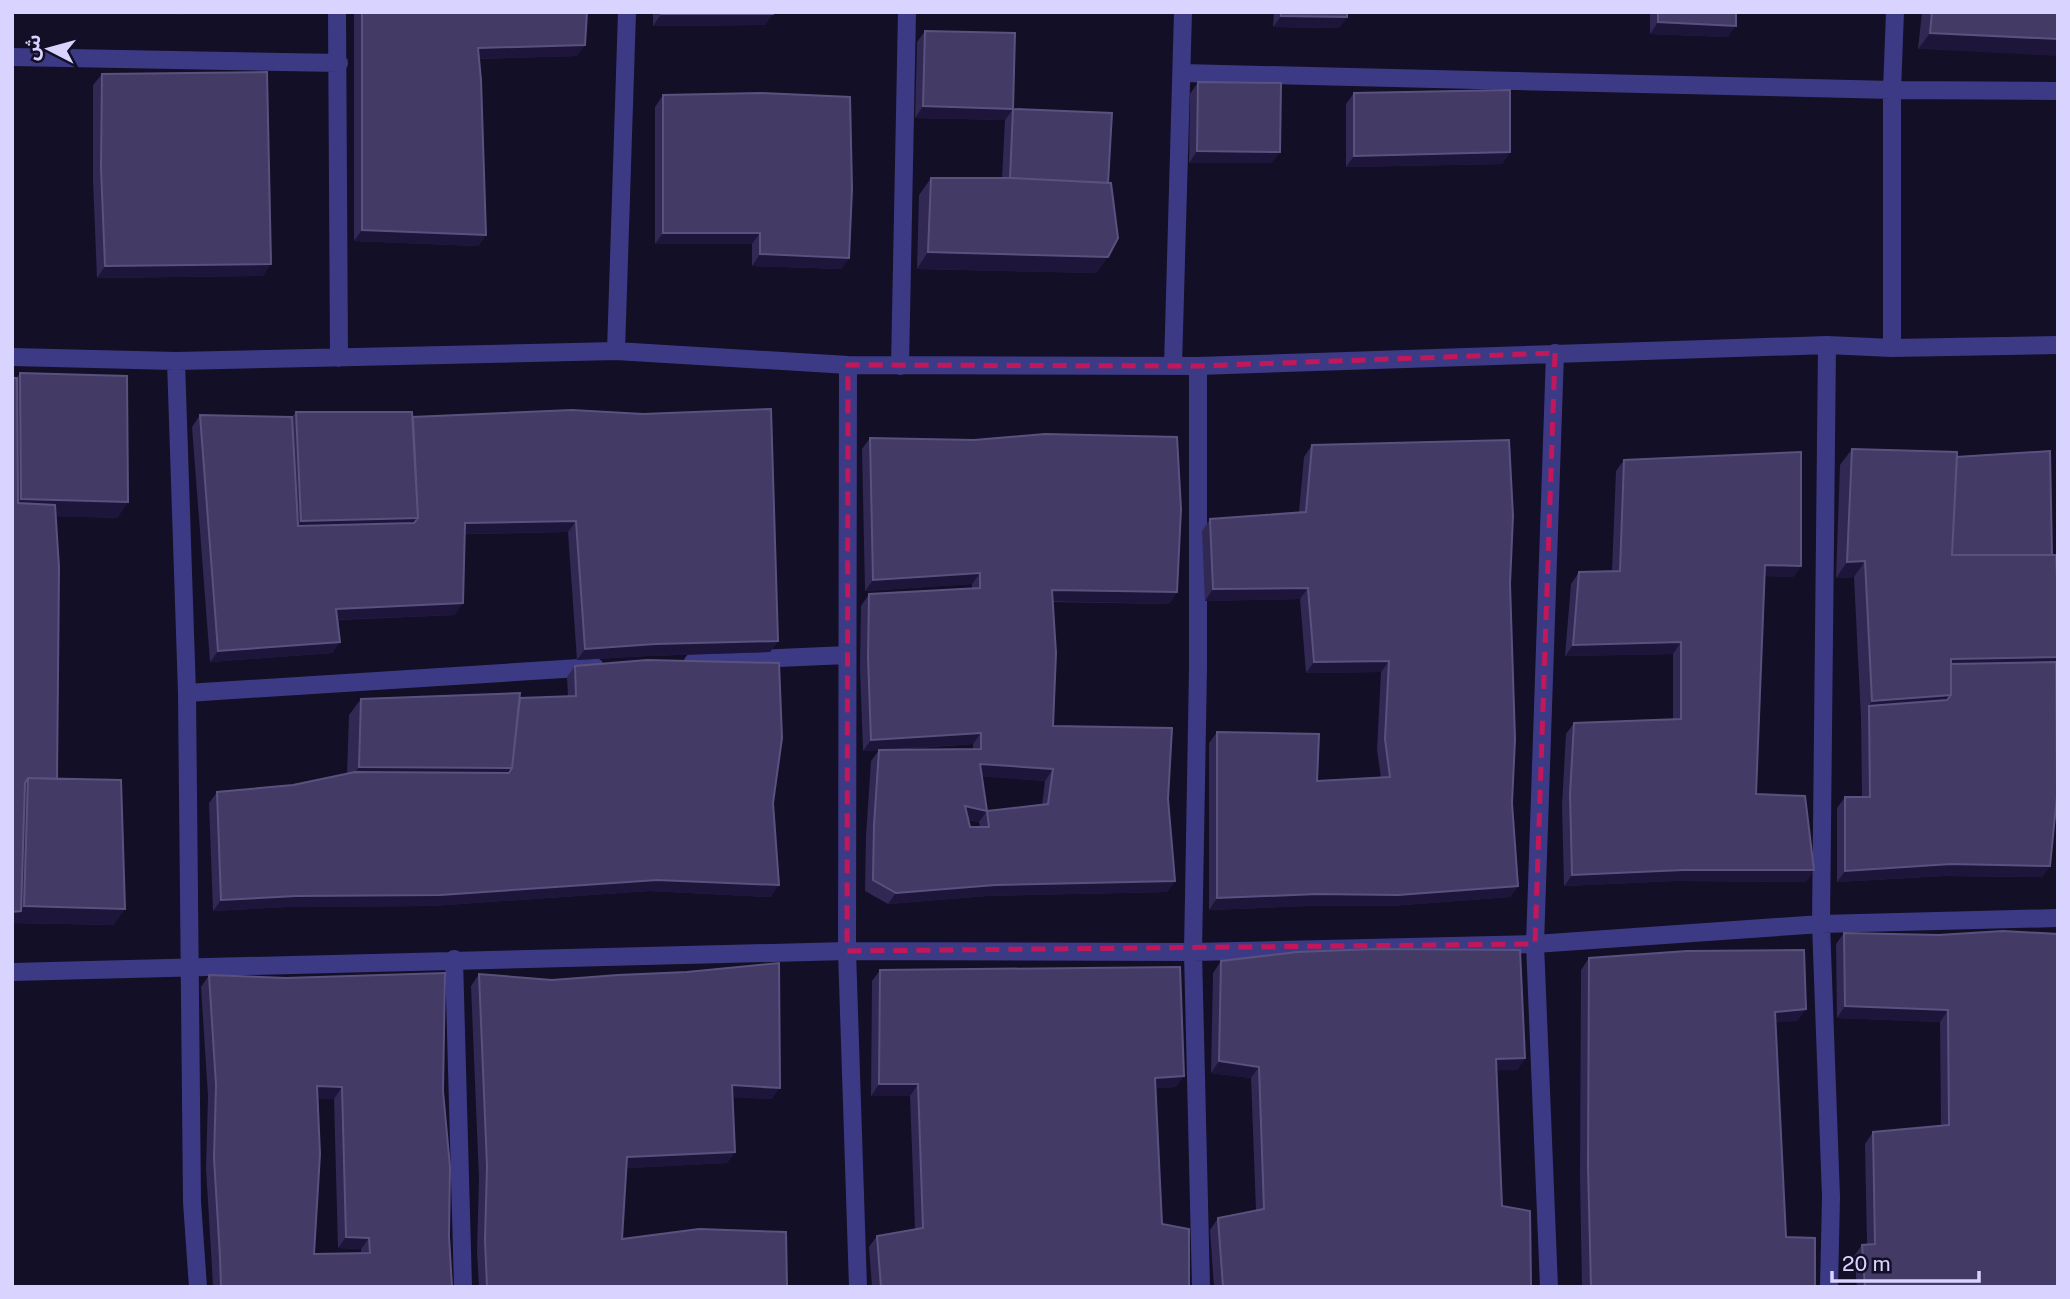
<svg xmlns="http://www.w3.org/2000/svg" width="2070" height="1299" font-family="'Public Sans','Noto Sans Arabic',sans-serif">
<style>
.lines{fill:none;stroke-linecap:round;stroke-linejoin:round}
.minor{stroke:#3d3a85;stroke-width:18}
.wall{fill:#312854;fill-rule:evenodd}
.shaded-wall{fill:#1d163a}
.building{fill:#433a66;stroke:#5a527e;stroke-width:2;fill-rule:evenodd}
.marked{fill:none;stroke:#c2185b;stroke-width:5;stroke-dasharray:14 9;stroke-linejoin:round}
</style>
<rect width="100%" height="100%" fill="#130f26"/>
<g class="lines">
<!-- minor -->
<path class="minor" d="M337,12L339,358
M12,57L339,63
M1182,73L1892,90L2058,91
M1827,345L1821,924L1831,1197L1829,1287
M1892,348V90L1895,12
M616,351L627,12
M12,357L176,361L616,351L848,365L1198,366L1827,345L1892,348L2058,345
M176,361L187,693L192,1202L198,1287
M848,365L847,951L858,1287
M900,366L907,12
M1173,366L1183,12
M1198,366V668L1193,952L1201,1287
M693,662L847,655
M187,693L595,667
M454,959L463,1287
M12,972L847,951L1193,952L1535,944L1821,924L2058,918
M1549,1287L1535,944L1555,353"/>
</g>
<!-- wall -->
<path class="wall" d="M354,12H587L577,56L479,59L486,235L478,246L354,241Z
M653,12H773L765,25L653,26Z
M1274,12H1347V17L1339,28L1273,27Z
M1650,12H1736L1728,37L1650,34Z
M1922,12H2058L1918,49Z
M925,31L1013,109L1097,273L917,269L919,195L931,178H1002L1005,120L915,118L917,42Z
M102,74L263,276L97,278L93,180V85Z
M1198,82L1272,163H1189L1190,94Z
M1354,93L1510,152L1502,164L1346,167V104Z
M663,95L849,258L841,269L752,266V244H655V107Z
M20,373L128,502L117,518L56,516L57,779L114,925L12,923L17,378Z
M296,412L413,417L778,641L770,652L647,656L577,660L568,532L465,534L455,615L338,620L340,642L332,653L210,662L192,427L200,415L292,417Z
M870,438L1177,592L1169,604L1053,602V726L1168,799L1175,881L1167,892L987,896L888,904L865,891L866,836L871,761L879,750L863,751L860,668L861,606L869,594L972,588V584L865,591L862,449ZM973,744V749L891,750ZM982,776L1045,781L1042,805L987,811ZM968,820L979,822L980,827H970Z
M1312,445L1510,584L1512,803L1518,886L1510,897L1390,906H1309L1209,910V743L1217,732L1317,781L1381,778L1377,750L1381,672L1306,673L1300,599L1205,601L1202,531L1210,519L1299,512L1304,457Z
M1852,449L1957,457L2052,555L2058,603V660L2056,662L2050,866L2042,877L1943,876L1837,882V808L1845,797H1862L1861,718L1854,577L1836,578L1840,465Z
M1624,460L1801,566L1793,577L1765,576L1756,794L1814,870L1806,882L1675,881L1564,886L1562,805L1566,734L1574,723L1673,719V654L1565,656L1571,584L1579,572L1612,571L1616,471Z
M575,666L773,803L771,897L649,891L432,906L288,907L213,911L209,803L217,792L293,785L347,774L349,715L361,699L520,698L568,696L567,677Z
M1844,933L1939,935L2058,1287H1857L1854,1256L1862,1245L1867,1244L1865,1144L1873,1132L1941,1126L1940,1022L1837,1018L1836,944Z
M1589,958L1798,1021L1775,1022L1786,1237L1815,1287H1582L1580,1178L1581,970Z
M1221,961L1525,1058L1517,1070H1497L1502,1206L1531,1287H1214L1210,1230L1218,1218L1256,1211L1251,1078L1211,1073L1213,973Z
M880,970L1176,1087L1155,1088L1162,1224L1189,1287H872L869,1247L877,1236L915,1229L910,1096H871L872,981Z
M479,974L772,1099L732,1097L735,1152L727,1163L626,1168L622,1239L787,1287H479L477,1251L479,1178L471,986Z
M209,975L443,1091L452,1287H213L212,1268L206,1169L208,1096L201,987ZM318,1098L334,1099L338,1248L361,1249V1254H314Z"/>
<!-- shaded-wall -->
<path class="shaded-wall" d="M177,12H214L175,15Z
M661,14H773L765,25L653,26Z
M1281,16L1347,17L1339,28L1273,27Z
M1658,22L1736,26L1728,37L1650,34Z
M1930,33L2058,39V56L1918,49Z
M585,45L577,56L470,59L478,48Z
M923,106L1013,109L1005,120L915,118Z
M1197,151L1280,152L1272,163H1189Z
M1510,152L1502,164L1346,167L1354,156Z
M362,230L486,235L478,246L354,241Z
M663,233H760L752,244H655Z
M928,252L1108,257L1097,273L917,269Z
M760,254L849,258L841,269L752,266Z
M271,264L263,276L97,278L105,266Z
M21,499L128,502L117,518L12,515V511Z
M418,518L406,534L290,538L301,521Z
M576,521L568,532L457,534L465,523Z
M1865,561L1854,577L1836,578L1847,562Z
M1765,565L1801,566L1793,577L1757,576Z
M980,573L972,584L865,591L873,580Z
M1308,588L1300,599L1205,601L1213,589Z
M1052,590L1177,592L1169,604L1044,601Z
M463,603L455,615L328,620L336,609Z
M778,641L770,652L647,656L577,660L585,649L655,644Z
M340,642L332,653L210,662L218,651Z
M1681,642L1673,654L1565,656L1573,645Z
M2058,657V660L2048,674L1948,675L1951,659Z
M1389,661L1381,672L1306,673L1314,662Z
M1951,695L1939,712L1869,706L1872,701Z
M981,733L973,744L863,751L871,740Z
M980,764L1053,769L1045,781L972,776Z
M359,767L512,768L501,784H347Z
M965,806L987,811L979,822L957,817Z
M1951,864L2050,866L2042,877L1943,876L1837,882L1845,871Z
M1683,870H1814L1806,882L1675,881L1564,886L1572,875Z
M657,880L779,885L771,897L649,891L432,906L288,907L213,911L221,900Z
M1175,881L1167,892L987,896L888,904L896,893L995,885Z
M1518,886L1510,897L1390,906H1309L1209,910L1217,898Z
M24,906L125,909L114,925L12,923V912L21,911Z
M1845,1006L1948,1010L1940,1022L1837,1018Z
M1806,1009L1798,1021L1767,1023L1775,1012Z
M1525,1058L1517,1070L1488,1071L1496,1059Z
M1219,1061L1259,1067L1251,1078L1211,1073Z
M1184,1076L1176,1087L1147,1089L1155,1078Z
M879,1084H918L910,1096H871Z
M732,1085L780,1088L772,1099L724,1097Z
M317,1086L342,1087L334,1099L309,1098Z
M735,1152L727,1163L619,1169L627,1157Z
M346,1237L369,1238L361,1249L338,1248Z"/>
<!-- building -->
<path class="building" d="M362,12H587L585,45L478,48L481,80L486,235L362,230Z
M661,12H773V14H661Z
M1281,12H1347V17L1281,16Z
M1658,12H1736V26L1658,22Z
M1932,12H2058V39L1930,33Z
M925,31L1015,33L1013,109L1112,113L1108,183L1010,178L1013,109L923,106Z
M267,72L271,264L105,266L101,168L102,74Z
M1198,82L1281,83L1280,152L1197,151Z
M1510,90V152L1354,156V93Z
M761,93L850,97L852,189L849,258L760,254V233H663V95Z
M931,178H1013L1111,183L1118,238L1108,257L928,252Z
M20,373L127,376L128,502L21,499Z
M12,378H17L18,503L55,505L59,567L57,779L28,778L25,783L21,911L12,912Z
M771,409L778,641L655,644L585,649L576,521L465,523L463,603L336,609L340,642L218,651L200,415L292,417L298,526L414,523L418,518L413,417L572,410L643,414Z
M296,412H412L418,518L301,521Z
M1045,434L1177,437L1181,509L1177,592L1052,590L1056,653L1053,726L1172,728L1168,799L1175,881L995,885L896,893L873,880L874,825L879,750L981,749V733L871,740L868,657L869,594L980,588V573L873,580L870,438L974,440ZM980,764L1053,769L1048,804L987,811ZM965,806L987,811L989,827H970Z
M1509,440L1513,516L1510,584L1515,739L1512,803L1518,886L1398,895L1317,894L1217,898V732L1319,734L1317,781L1390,777L1385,739L1389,661L1314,662L1308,588L1213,589L1210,519L1306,512L1312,445Z
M1852,449L1957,452L1952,555H2056L2058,603V657L1951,659V695L1872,701L1865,561L1847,562Z
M2050,451L2052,555H1952L1957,457Z
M1801,452V566L1765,565L1756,794L1805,796L1814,870H1683L1572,875L1570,794L1574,723L1681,719V642L1573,645L1579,572L1620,571L1624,460Z
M647,660L779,663L782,738L773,803L779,885L657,880L440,895L296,896L221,900L217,792L293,785L355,772L509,773L512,768L520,698L576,696L575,666Z
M2056,662L2057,796L2050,866L1951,864L1845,871V797H1870L1869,706L1947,700L1951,695V664Z
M520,693L512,768L359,767L361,699Z
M28,778L121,780L125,909L24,906Z
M2003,931L2058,934V1287H1865L1862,1245L1875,1244L1873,1132L1949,1125L1948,1010L1845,1006L1844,933L1939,935Z
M1375,949L1520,950L1525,1058L1496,1059L1502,1206L1530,1211L1531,1287H1223L1218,1218L1264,1209L1259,1067L1219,1061L1221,961L1297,952Z
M1804,950L1806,1009L1775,1012L1786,1237L1815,1238V1287H1591L1588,1166L1589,958L1687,951Z
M779,963L780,1088L732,1085L735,1152L627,1157L622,1239L699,1229L786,1232L787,1287H487L485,1240L487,1166L479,974L552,980L618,975L687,972Z
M1180,967L1184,1076L1155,1078L1162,1224L1189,1229V1287H881L877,1236L923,1228L918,1084H879L880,970Z
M445,973L443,1091L450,1167L449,1236L452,1287H221L220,1257L214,1158L216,1085L209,975L286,978ZM317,1086L342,1087L346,1237L369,1238L370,1253L314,1254L320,1154Z"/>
<!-- marked area -->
<path class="marked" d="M1555,353L1535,944L847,951L848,365L1198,366Z"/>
<!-- border -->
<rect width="2070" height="1299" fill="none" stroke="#d9d4ff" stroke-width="28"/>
<!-- north arrow -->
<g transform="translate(49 49) rotate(276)" stroke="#130f26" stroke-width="5" paint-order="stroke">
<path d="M0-5L12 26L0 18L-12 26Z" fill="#d9d4ff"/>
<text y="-10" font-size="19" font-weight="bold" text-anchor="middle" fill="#d9d4ff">ش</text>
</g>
<!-- scale -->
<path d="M1832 1271v10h147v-10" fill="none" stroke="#d9d4ff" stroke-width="3.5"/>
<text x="1842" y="1271" font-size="21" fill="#d9d4ff" stroke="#130f26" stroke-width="5" paint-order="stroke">20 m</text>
</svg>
